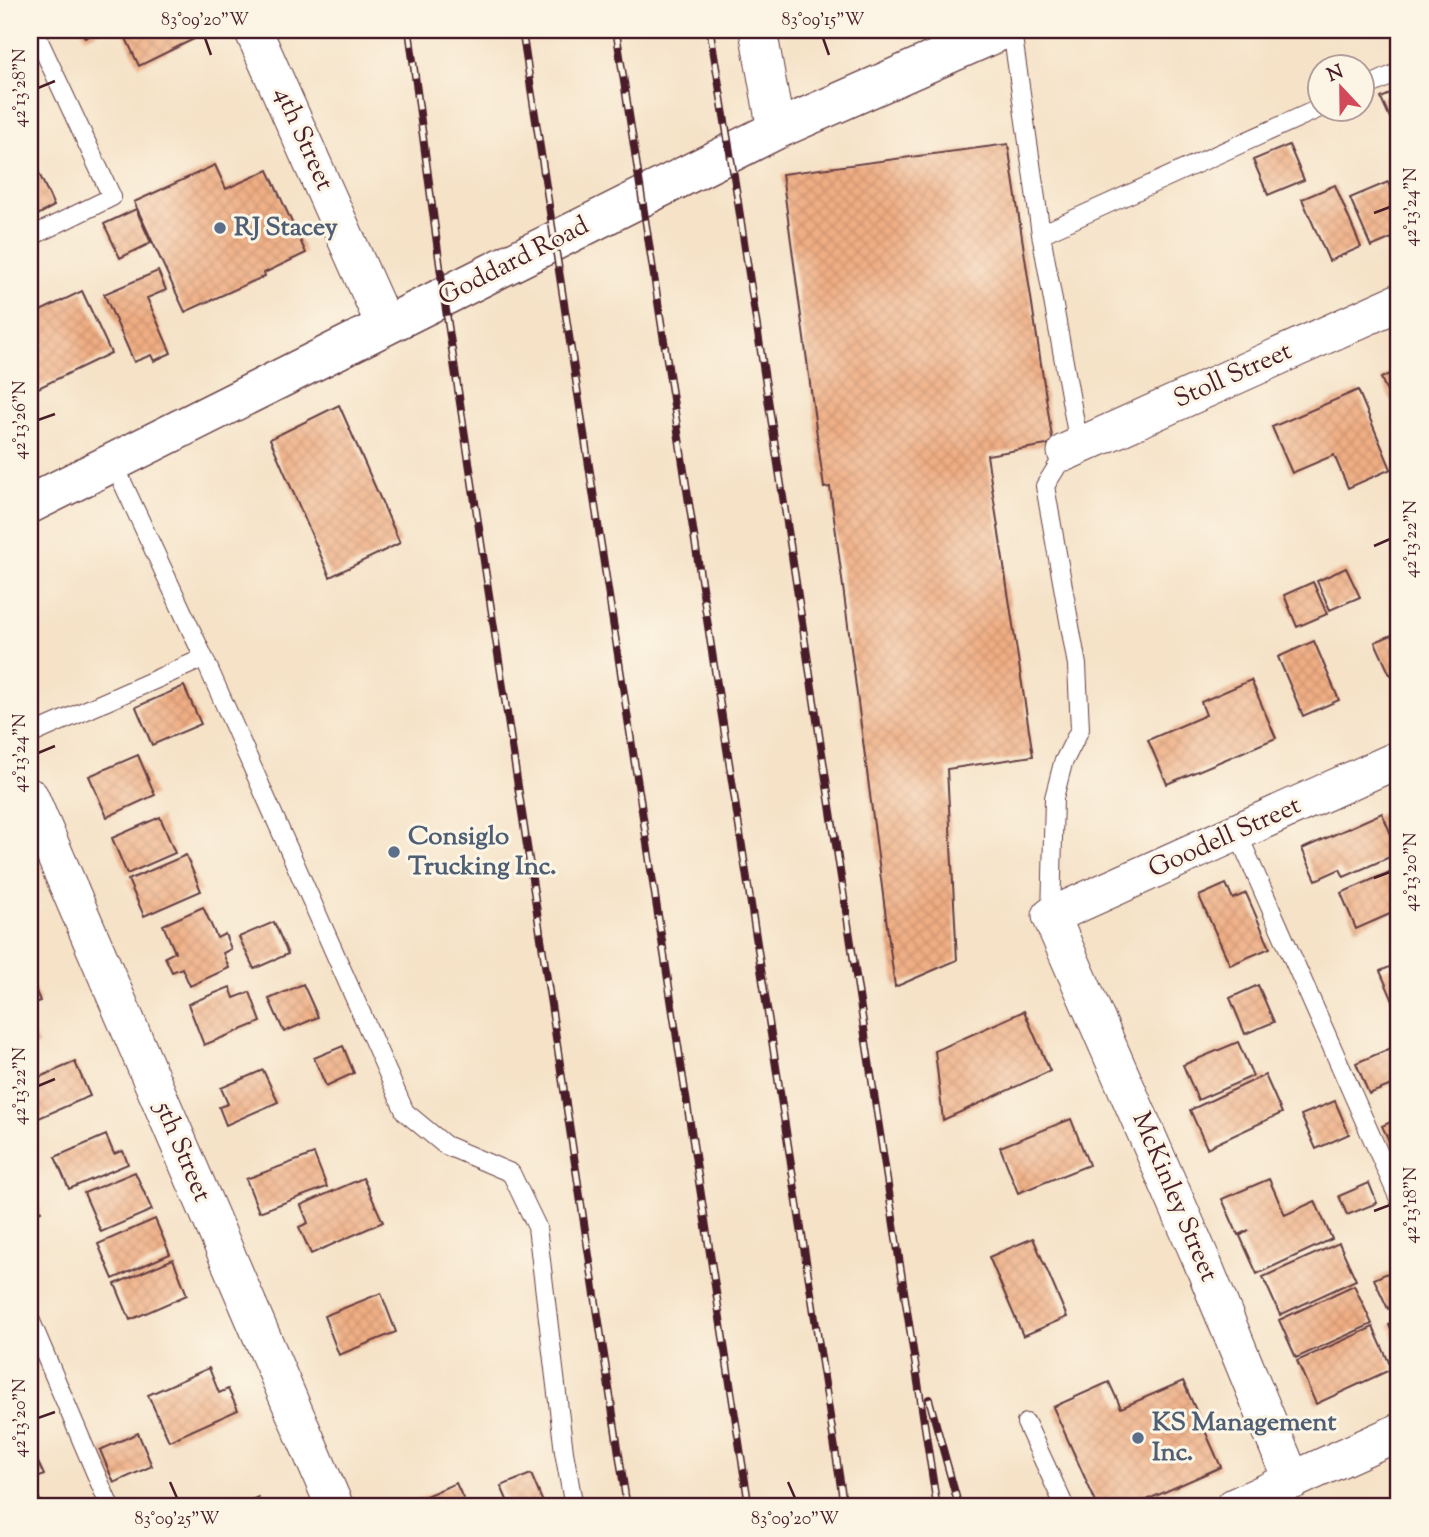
<svg xmlns="http://www.w3.org/2000/svg" width="1429" height="1537" font-family="'Sorts Mill Goudy',serif">
<style>
.building{fill:url(#building-cross-hatch)}
.lines{fill:none;stroke-linecap:round;stroke-linejoin:round}
.service-casing{stroke:#643c42;stroke-width:20}
.minor-casing{stroke:#643c42;stroke-width:39}
.tertiary-casing{stroke:#643c42;stroke-width:41}
.service{stroke:#fff;stroke-width:18}
.minor{stroke:#fff;stroke-width:37}
.tertiary{stroke:#fff;stroke-width:38}
.rail-casing{stroke:#4a1f2b;stroke-width:8}
.rail{stroke:#fcf5e5;stroke-width:5;stroke-dasharray:16;stroke-linecap:butt}
.ticks{fill:none;stroke:#4a1f2b;stroke-width:2.5}
.service-dot{fill:#5c6f8a;stroke:#fcf5e5;stroke-width:2.5}
.labels{text-anchor:middle;dominant-baseline:central;stroke-width:6;stroke-linejoin:round;paint-order:stroke}
.street-label{font-size:26px;fill:#4a1f2b;stroke:#fcf5e5}
.service-label{font-size:26px;font-weight:bold;fill:#4e5e75;stroke:#fcf5e5;text-anchor:start}
.neatline{fill:none;stroke:#4a1f2b;stroke-width:2.5}
.ticks-label{font-size:18px;text-anchor:middle;fill:#4a1f2b}
</style>
<defs>
<pattern id="building-cross-hatch" width="8" height="8" patternUnits="userSpaceOnUse" patternTransform="scale(1.75)"><rect width="8" height="8" fill="#efad83"/><path d="M0 0l8 8M0 8l8-8" fill="none" stroke="#ce9471"/></pattern>
</defs>
<rect width="100%" height="100%" fill="#fcf5e5"/>
<filter id="ink" filterUnits="userSpaceOnUse"><feTurbulence type="fractalNoise" baseFrequency=".0143" numOctaves="2"/><feDisplacementMap in="SourceGraphic" scale="14" xChannelSelector="R" yChannelSelector="G"/><feConvolveMatrix kernelMatrix="1 2 1 2 8 2 1 2 1" color-interpolation-filters="sRGB"/></filter>
<filter id="wash" filterUnits="userSpaceOnUse"><feTurbulence type="fractalNoise" baseFrequency=".00686" numOctaves="4" result="noise"/><feDisplacementMap in="SourceGraphic" scale="28" xChannelSelector="R" yChannelSelector="G"/><feGaussianBlur stdDeviation="1.57" result="paint"/><feColorMatrix in="noise" values="0 0 0 0 0 0 0 0 0 0 0 0 0 0 0 0 0 1.4 0 .05"/><feComposite in="paint" operator="in"/></filter>
<g filter="url(#wash)">
<rect width="100%" height="100%" fill="#f5e2c7"/>
<g id="blocks">
<!-- building -->
<path class="building" d="M81,30H102L85,38Z
M127,30H204L206,33L139,66L123,32Z
M1399,90V130L1396,131L1381,98Z
M1008,144L1053,444L987,455L1033,756L947,769L957,960L895,987L830,487L824,488L782,174Z
M1289,145L1304,180L1268,195L1253,160Z
M32,158L54,206L30,219V160Z
M215,165L226,189L268,170L306,253L264,273L265,276L185,312L134,202Z
M1388,182L1399,209V235L1371,247L1350,198Z
M1335,185L1361,247L1329,261L1302,199Z
M136,209L151,243L120,258L104,224Z
M158,271L166,290L147,298L171,353L154,361L151,355L134,362L104,294Z
M82,291L111,353L30,392V316Z
M1399,370V420L1381,378Z
M1358,390L1391,469L1348,488L1334,455L1292,473L1272,427Z
M339,405L400,543L330,577L270,439Z
M1346,568L1360,597L1330,610L1317,581Z
M1313,582L1327,614L1297,627L1284,595Z
M1399,632V671L1390,675L1375,642Z
M1314,641L1339,700L1303,716L1278,657Z
M1251,680L1276,738L1167,784L1148,740L1206,715L1201,702Z
M184,686L201,724L152,745L136,707Z
M138,755L155,795L107,817L89,776Z
M1382,813L1399,853L1344,877L1340,869L1316,880L1302,849Z
M160,817L175,853L127,874L112,838Z
M186,855L201,891L144,916L128,880Z
M1399,868V910L1356,929L1341,893Z
M1226,884L1233,899L1246,893L1270,948L1230,965L1199,896Z
M203,907L217,938L225,934L231,949L223,953L229,968L190,986L182,968L172,972L165,957L175,952L163,925Z
M274,922L288,954L254,969L239,937Z
M1399,963V1006L1396,1008L1380,971Z
M30,977L40,1001L30,1005Z
M303,984L318,1017L284,1032L269,999Z
M1258,985L1274,1022L1245,1034L1230,998Z
M230,987L234,998L250,992L261,1022L204,1045L188,1004Z
M1024,1011L1050,1071L943,1120L935,1051Z
M30,1026L38,1045L30,1048Z
M1238,1042L1253,1076L1198,1100L1183,1065Z
M343,1046L354,1073L326,1086L314,1058Z
M1391,1048L1399,1068V1082L1369,1094L1356,1063Z
M75,1062L90,1096L32,1121L30,1115V1081Z
M263,1070L278,1102L226,1125L219,1107L228,1104L221,1088Z
M1265,1075L1282,1113L1207,1148L1190,1110Z
M1335,1101L1349,1134L1316,1149L1301,1115Z
M1399,1118V1144L1392,1147L1382,1126Z
M1071,1119L1089,1165L1018,1193L1000,1147Z
M106,1135L114,1154L123,1151L128,1164L69,1189L55,1157Z
M314,1154L327,1187L259,1212L246,1179Z
M135,1172L152,1210L101,1232L84,1193Z
M363,1178L383,1222L311,1254L299,1227L308,1223L301,1205Z
M1269,1179L1285,1215L1315,1201L1332,1239L1257,1274L1240,1236L1249,1230L1238,1235L1222,1199Z
M1369,1183L1377,1203L1347,1215L1339,1196Z
M30,1186L41,1211L30,1216Z
M155,1219L170,1254L113,1279L98,1244Z
M1033,1238L1067,1317L1023,1336L989,1257Z
M1339,1243L1356,1280L1280,1315L1263,1277Z
M173,1259L187,1295L130,1320L115,1284Z
M1399,1268V1304L1388,1309L1374,1279Z
M1354,1285L1372,1324L1296,1358L1279,1320Z
M381,1293L396,1332L339,1355L324,1316Z
M1399,1320V1349L1389,1325Z
M1373,1327L1392,1369L1316,1404L1297,1361Z
M209,1368L219,1393L228,1389L238,1410L169,1441L148,1395Z
M1183,1381L1221,1467L1131,1507H1098L1053,1407L1109,1382L1121,1408Z
M138,1433L152,1466L114,1483L100,1450Z
M35,1456L44,1475L31,1481L43,1507H30V1458Z
M531,1474L544,1505L539,1507H510L501,1486Z
M456,1483L467,1507H409L407,1504Z
M258,1497L262,1507H235Z"/>
</g>
</g>
<g filter="url(#ink)">
<use href="#blocks" fill-opacity="0" stroke="#643c42" stroke-width="2"/>
<g class="lines">
<!-- service casing -->
<g class="service-casing">
<path id="service" d="M1012,30L1041,234L1079,445
M1362,89L1399,72
M1041,234L1320,108
M30,237L112,197L34,30
M113,462L204,658
M30,735L204,658L405,1112L445,1145L511,1173L537,1227L564,1452L574,1507
M1237,832L1399,1199
M1051,916L1054,798L1063,763L1080,729L1077,665L1045,486L1066,452
M30,1319L110,1507
M1026,1423L1065,1507"/>
</g>
<!-- minor casing -->
<g class="minor-casing">
<path id="minor" d="M253,30L385,326
M758,30L776,130
M1066,452L1399,302
M30,797L335,1507
M1292,1481L1201,1259L1051,916L1399,759
M1234,1507L1399,1432"/>
</g>
<!-- tertiary casing -->
<g class="tertiary-casing">
<path id="tertiary" d="M30,504L776,130L1003,30"/>
</g>
<!-- service -->
<use href="#service" class="service"/>
<!-- minor -->
<use href="#minor" class="minor"/>
<!-- tertiary -->
<use href="#tertiary" class="tertiary"/>
<!-- rail casing -->
<g class="rail-casing">
<path id="rail" d="M409,30L444,297L627,1507
M522,30L749,1507
M616,30L844,1507
M710,30L736,189L937,1507
M929,1399L959,1507"/>
</g>
<!-- rail -->
<use href="#rail" class="rail"/>
</g>
</g>
<!-- ticks -->
<path class="ticks" d="M205,38L211,55M823,38L829,55M38,88L55,81M1374,213L1390,207M38,420L55,414M1374,546L1390,539M38,753L55,746M1374,878L1390,872M38,1086L55,1079M1374,1211L1390,1205M38,1418L55,1412M170,1482L177,1498M788,1482L795,1498"/>
<!-- markers -->
<g class="service-dot">
<circle cx="220" cy="228" r="7"/>
<circle cx="394" cy="852" r="7"/>
<circle cx="1138" cy="1438" r="7"/>
</g>
<g class="labels">
<!-- street labels -->
<g class="street-label">
<text transform="translate(303 139) rotate(66)">4th Street</text>
<text transform="translate(514 262) rotate(-27)">Goddard Road</text>
<text transform="translate(1233 376) rotate(-24)">Stoll Street</text>
<text transform="translate(1225 838) rotate(-24)">Goodell Street</text>
<text transform="translate(182 1152) rotate(67)">5th Street</text>
<text transform="translate(1174 1197) rotate(67)">McKinley Street</text>
</g>
<!-- service labels -->
<g class="service-label">
<text x="234" y="228">RJ Stacey</text>
<text x="408" y="837">Consiglo<tspan x="408" dy="30">Trucking Inc.</tspan></text>
<text x="1152" y="1423">KS Management<tspan x="1152" dy="30">Inc.</tspan></text>
</g>
</g>
<!-- margin -->
<rect width="1429" height="1537" fill="none" stroke="#fcf5e5" stroke-width="77"/>
<!-- north arrow -->
<g transform="translate(1341 88) rotate(338)"><circle r="33" fill="#fcf5e5" stroke="#b59f9b" stroke-width="2"/>
<path d="M0-5L12 26L0 18L-12 26Z" fill="#d1495b"/>
<text y="-10" font-size="19" font-weight="bold" text-anchor="middle" fill="#4a1f2b">N</text>
</g>
<rect x="38" y="38" width="1352" height="1460" class="neatline"/>
<g class="ticks-label">
<text x="205" y="25">83°09'20"W</text>
<text x="823" y="25">83°09'15"W</text>
<text transform="translate(19 88) rotate(-90)" y="6">42°13'28"N</text>
<text transform="translate(1410 207) rotate(-90)" y="6">42°13'24"N</text>
<text transform="translate(19 420) rotate(-90)" y="6">42°13'26"N</text>
<text transform="translate(1410 539) rotate(-90)" y="6">42°13'22"N</text>
<text transform="translate(19 753) rotate(-90)" y="6">42°13'24"N</text>
<text transform="translate(1410 872) rotate(-90)" y="6">42°13'20"N</text>
<text transform="translate(19 1086) rotate(-90)" y="6">42°13'22"N</text>
<text transform="translate(1410 1205) rotate(-90)" y="6">42°13'18"N</text>
<text transform="translate(19 1418) rotate(-90)" y="6">42°13'20"N</text>
<text x="177" y="1524">83°09'25"W</text>
<text x="795" y="1524">83°09'20"W</text>
</g>
</svg>
